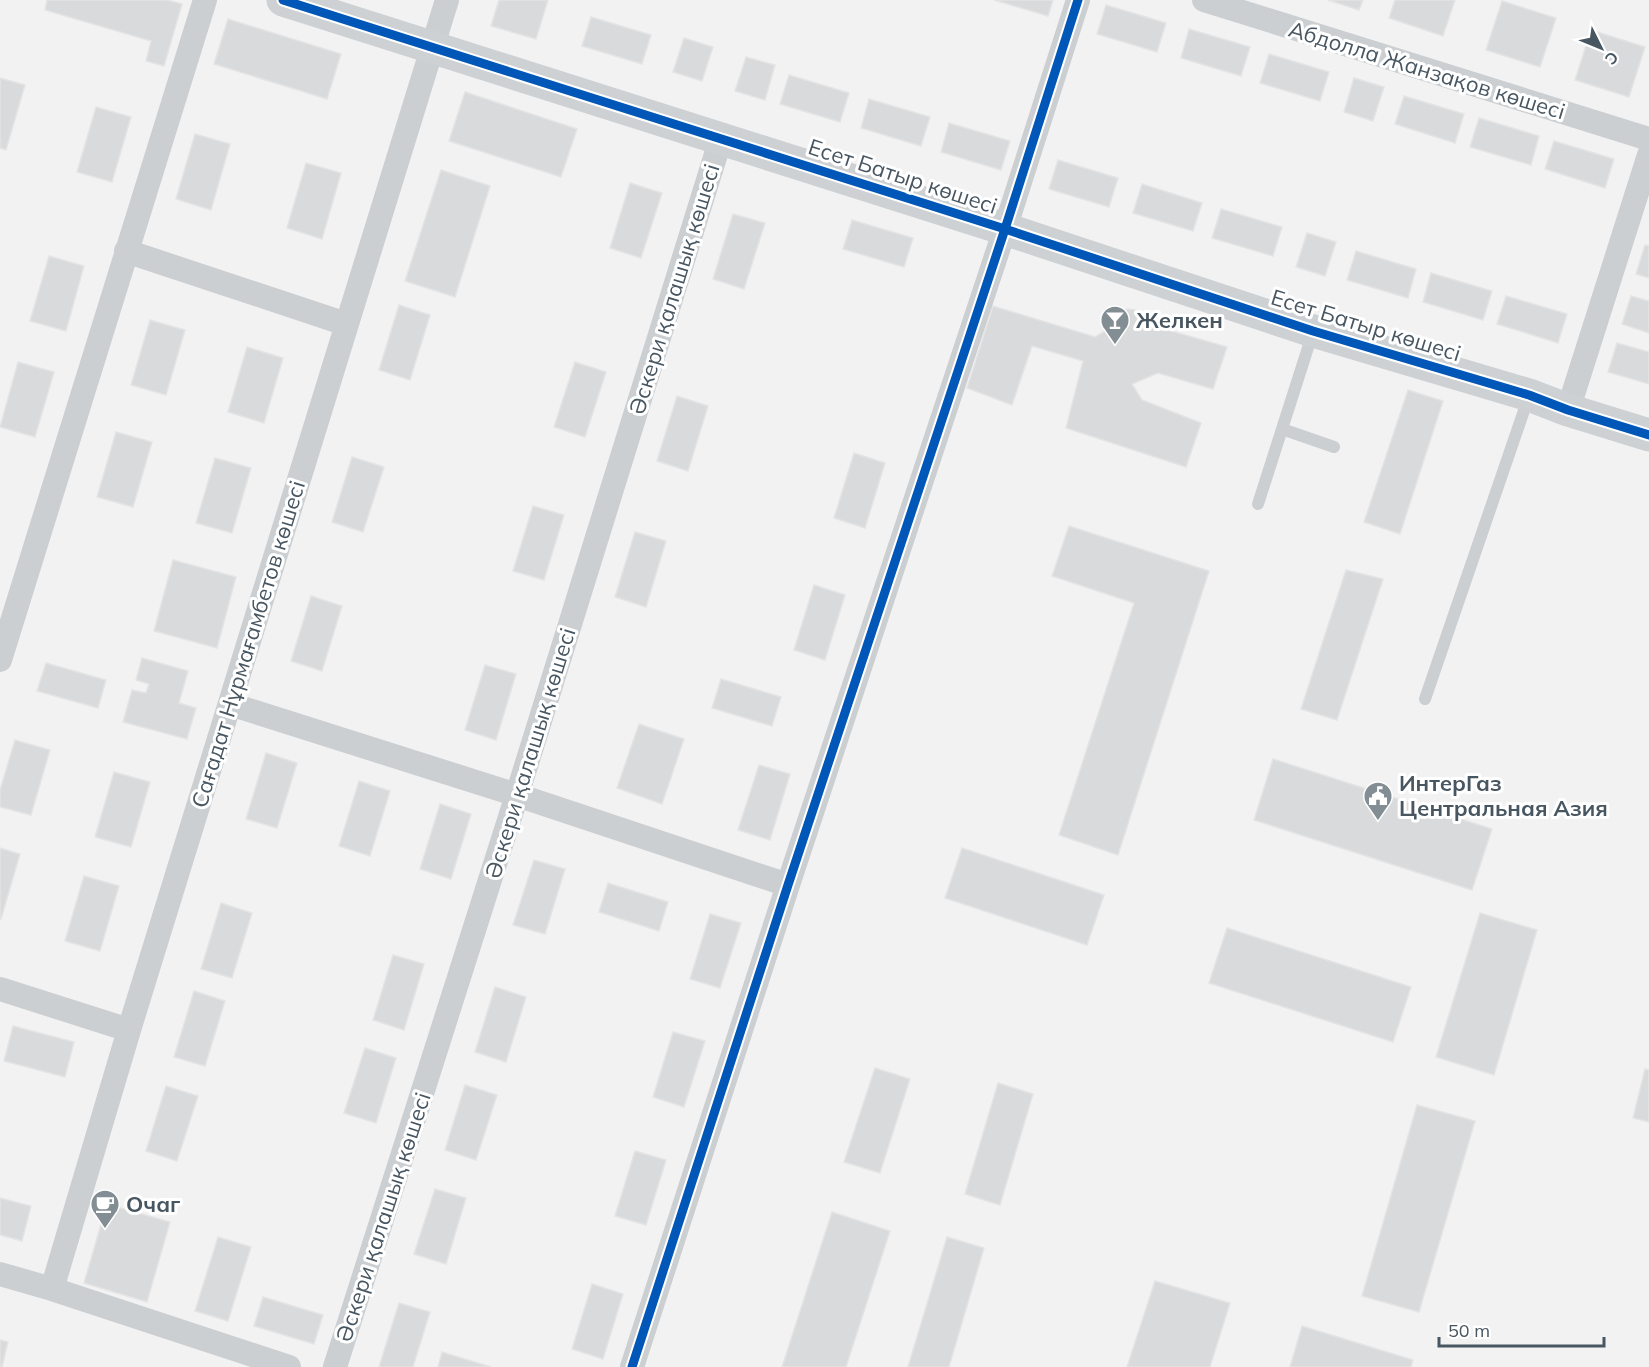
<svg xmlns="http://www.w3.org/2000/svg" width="1649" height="1367" font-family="Mulish,sans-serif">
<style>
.building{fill:#d9dadb;stroke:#e4e4e5;stroke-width:1.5}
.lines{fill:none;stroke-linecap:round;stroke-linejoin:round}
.lane{stroke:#cbcfd2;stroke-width:12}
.street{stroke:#cbcfd2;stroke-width:24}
.secondary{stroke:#cdd1d3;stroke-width:33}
.cycleway-casing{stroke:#fff;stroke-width:13}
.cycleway{stroke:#0057b8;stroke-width:9}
.labels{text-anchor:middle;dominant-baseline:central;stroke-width:6;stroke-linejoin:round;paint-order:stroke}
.street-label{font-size:22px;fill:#475661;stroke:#fff}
.poi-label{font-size:22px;font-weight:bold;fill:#475661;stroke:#fff;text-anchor:start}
</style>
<rect width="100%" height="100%" fill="#f3f2f2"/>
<!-- building -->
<path class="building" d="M47,0H167L182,4L164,66L146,61L151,41L45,10Z
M499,0H548L536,39L491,26Z
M994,0H1053L1048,16Z
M1328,0H1363L1359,10Z
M1395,0H1455L1443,36L1389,18Z
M1502,1L1556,18L1540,67L1486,50Z
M1106,5L1166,23L1157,52L1097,34Z
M591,17L651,35L642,64L582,46Z
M228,19L341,54L327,99L214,64Z
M1189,29L1250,47L1241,76L1181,58Z
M1591,30L1645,47L1629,97L1575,80Z
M684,38L713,47L702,81L673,72Z
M1269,54L1329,72L1320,101L1260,83Z
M746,57L775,65L765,100L735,91Z
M789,75L849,93L840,122L780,104Z
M0,78L25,85L6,150L0,148Z
M1354,78L1384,87L1373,121L1344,112Z
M465,92L577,129L561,177L449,141Z
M1404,96L1464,114L1455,143L1395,124Z
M869,99L930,117L921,146L861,128Z
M96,107L131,117L112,182L77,172Z
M1479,118L1539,136L1531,165L1470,147Z
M949,123L1010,141L1001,170L941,152Z
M195,134L230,144L211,210L176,199Z
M1554,141L1614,159L1605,188L1545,169Z
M1058,160L1118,178L1109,207L1049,189Z
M306,163L341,173L322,239L287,228Z
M441,170L490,186L455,297L405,281Z
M630,183L662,193L641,258L610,248Z
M1142,184L1202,203L1193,231L1133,213Z
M1221,209L1282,227L1273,256L1212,238Z
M733,214L765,223L744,289L713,279Z
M852,220L913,238L904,267L843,249Z
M1307,233L1336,242L1325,276L1296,267Z
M1645,245L1649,246V278L1636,274Z
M1356,251L1416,269L1408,298L1347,280Z
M49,256L84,266L66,331L30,321Z
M1431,273L1492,291L1483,320L1423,302Z
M1506,296L1567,314L1558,343L1497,324Z
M1631,296L1649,301V333L1622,324Z
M399,305L430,315L410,380L379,370Z
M993,306L1095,337L1108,329L1111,321L1117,313L1127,309L1136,310L1145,316L1147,324L1227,347L1213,389L1158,373L1132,384L1142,400L1201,423L1186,467L1066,428L1083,361L1032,346L1012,405L967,388Z
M150,320L185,330L166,395L131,385Z
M1617,343L1649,352V384L1608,372Z
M247,347L283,358L264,423L228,412Z
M18,362L54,372L35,437L0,427Z
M575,362L606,372L585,437L554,427Z
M1408,390L1443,401L1400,534L1364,522Z
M677,396L708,406L688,471L657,461Z
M116,432L152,442L133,507L97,497Z
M854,453L885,463L865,528L834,518Z
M352,457L384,467L363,532L332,522Z
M215,458L251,468L232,533L196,523Z
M533,506L564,515L544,580L513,571Z
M1069,526L1209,571L1118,855L1059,835L1134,603L1052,576Z
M635,532L666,541L646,607L615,597Z
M173,560L236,577L217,648L154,631Z
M1346,570L1383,579L1337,720L1301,709Z
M814,585L845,595L825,660L794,650Z
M311,596L342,606L322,671L291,661Z
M142,658L188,671L179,703L196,708L187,739L123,722L132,690L146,693L149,684L136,680Z
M46,663L106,680L98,708L37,691Z
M485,665L516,674L496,740L465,730Z
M721,679L781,697L772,726L712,708Z
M639,724L684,739L662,804L617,788Z
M15,740L50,750L31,815L0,807V790Z
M266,753L297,763L277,828L246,819Z
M1273,759L1492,829L1472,890L1254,820Z
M759,765L790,774L770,840L738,830Z
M114,772L150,782L131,847L95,837Z
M359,781L390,791L370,856L339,846Z
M440,804L471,814L451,879L420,869Z
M0,848L20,854L1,919H0Z
M962,848L1104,895L1087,945L945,898Z
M534,860L565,869L545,934L513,925Z
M84,876L119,886L100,951L65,941Z
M608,883L668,902L659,931L599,912Z
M221,903L252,913L232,978L201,969Z
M1480,913L1537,930L1494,1075L1436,1057Z
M710,914L741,923L720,988L690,979Z
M1227,928L1411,987L1393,1042L1209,983Z
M393,955L424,964L404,1030L373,1020Z
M495,987L526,997L506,1062L475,1052Z
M194,991L225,1001L205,1066L174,1057Z
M13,1026L74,1042L65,1077L4,1061Z
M673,1032L705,1041L684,1107L653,1097Z
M365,1048L396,1058L376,1123L344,1113Z
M875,1068L910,1079L880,1173L844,1162Z
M1645,1069L1649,1070V1122L1633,1118Z
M998,1083L1033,1094L1000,1205L965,1194Z
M465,1085L497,1095L476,1160L445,1150Z
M166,1086L198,1096L177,1161L146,1151Z
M1417,1105L1475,1121L1419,1312L1362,1296Z
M635,1151L666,1160L646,1225L615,1216Z
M435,1189L466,1198L446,1264L414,1254Z
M0,1198L31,1206L22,1241L0,1235Z
M107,1204L170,1222L147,1302L84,1283Z
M832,1212L890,1231L846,1367H782Z
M218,1237L251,1247L228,1321L195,1311Z
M947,1237L984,1248L949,1367H908Z
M1155,1281L1230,1303L1210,1367H1127Z
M592,1284L623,1294L603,1359L572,1349Z
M263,1297L323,1315L314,1344L254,1326Z
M399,1303L430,1312L413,1367H379Z
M1302,1326L1413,1360L1411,1367H1290Z
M0,1340L8,1342L2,1367H0Z
M442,1352L491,1367H438Z"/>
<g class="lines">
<!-- lane -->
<path class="lane" d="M1282,429L1334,447
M1258,504L1313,332
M1425,699L1529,396"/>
<!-- street -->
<path class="street" d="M1204,0L1649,139
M126,251L346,324
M1568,410L1649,155
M0,660L205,0
M230,704L517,795L788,885
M0,989L129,1030
M0,1274L52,1289L289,1367
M52,1289L129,1030L447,0
M335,1367L517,795L721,138
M632,1367L788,885L1005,229L1078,0"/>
<!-- secondary -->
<path class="secondary" d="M283,0L1005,229L1313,331L1529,395L1568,410L1649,435"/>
<!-- cycleway casing -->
<g class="cycleway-casing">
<path id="cycleway" d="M283,0L1005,229L1313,331L1529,395L1568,410L1649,435
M632,1367L788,885L1005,229L1078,0"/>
</g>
<!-- cycleway -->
<use href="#cycleway" class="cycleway"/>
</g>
<!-- icons -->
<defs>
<g id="bar-pin" transform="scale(1.5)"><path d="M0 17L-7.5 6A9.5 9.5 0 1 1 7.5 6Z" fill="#838d94" stroke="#fff"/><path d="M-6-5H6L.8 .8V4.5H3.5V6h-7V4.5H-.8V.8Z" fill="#fff"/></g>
<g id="civic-pin" transform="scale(1.5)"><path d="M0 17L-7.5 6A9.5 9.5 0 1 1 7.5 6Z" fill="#838d94" stroke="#fff"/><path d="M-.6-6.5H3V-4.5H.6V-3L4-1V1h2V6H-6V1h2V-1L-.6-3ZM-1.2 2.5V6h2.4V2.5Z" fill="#fff"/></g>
<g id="cafe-pin" transform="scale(1.5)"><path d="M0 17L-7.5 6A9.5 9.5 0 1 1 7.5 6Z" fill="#838d94" stroke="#fff"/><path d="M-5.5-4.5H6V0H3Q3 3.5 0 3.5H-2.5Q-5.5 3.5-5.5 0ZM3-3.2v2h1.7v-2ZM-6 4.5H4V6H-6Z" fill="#fff"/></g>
</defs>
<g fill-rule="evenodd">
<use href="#bar-pin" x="1115" y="320"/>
<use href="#civic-pin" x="1378" y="796"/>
<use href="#cafe-pin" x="105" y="1204"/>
</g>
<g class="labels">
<!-- street labels -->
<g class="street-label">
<text transform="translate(1427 70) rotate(17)">Абдолла Жанзақов көшесі</text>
<text transform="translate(903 176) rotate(18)">Есет Батыр көшесі</text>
<text transform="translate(674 289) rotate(-73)">Әскери қалашық көшесі</text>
<text transform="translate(1366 325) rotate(17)">Есет Батыр көшесі</text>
<text transform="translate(248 644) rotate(-73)">Сағадат Нұрмағамбетов көшесі</text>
<text transform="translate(530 753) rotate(-73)">Әскери қалашық көшесі</text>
<text transform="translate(383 1217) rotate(-72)">Әскери қалашық көшесі</text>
</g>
<!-- poi labels -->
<g class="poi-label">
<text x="1136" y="320">Желкен</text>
<text x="1399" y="783">ИнтерГаз<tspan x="1399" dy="25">Центральная Азия</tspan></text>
<text x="126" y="1204">Очаг</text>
</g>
</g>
<!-- north arrow -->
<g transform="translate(1601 48) rotate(133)" stroke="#ffffff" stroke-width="4.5" paint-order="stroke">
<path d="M0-4.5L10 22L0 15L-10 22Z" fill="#475661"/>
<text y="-9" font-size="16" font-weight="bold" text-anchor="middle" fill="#475661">С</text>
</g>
<!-- scale -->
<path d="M1439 1337v9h165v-9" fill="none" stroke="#475661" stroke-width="3"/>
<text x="1448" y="1337" font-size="18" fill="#475661" stroke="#ffffff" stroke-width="4.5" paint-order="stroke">50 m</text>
</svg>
